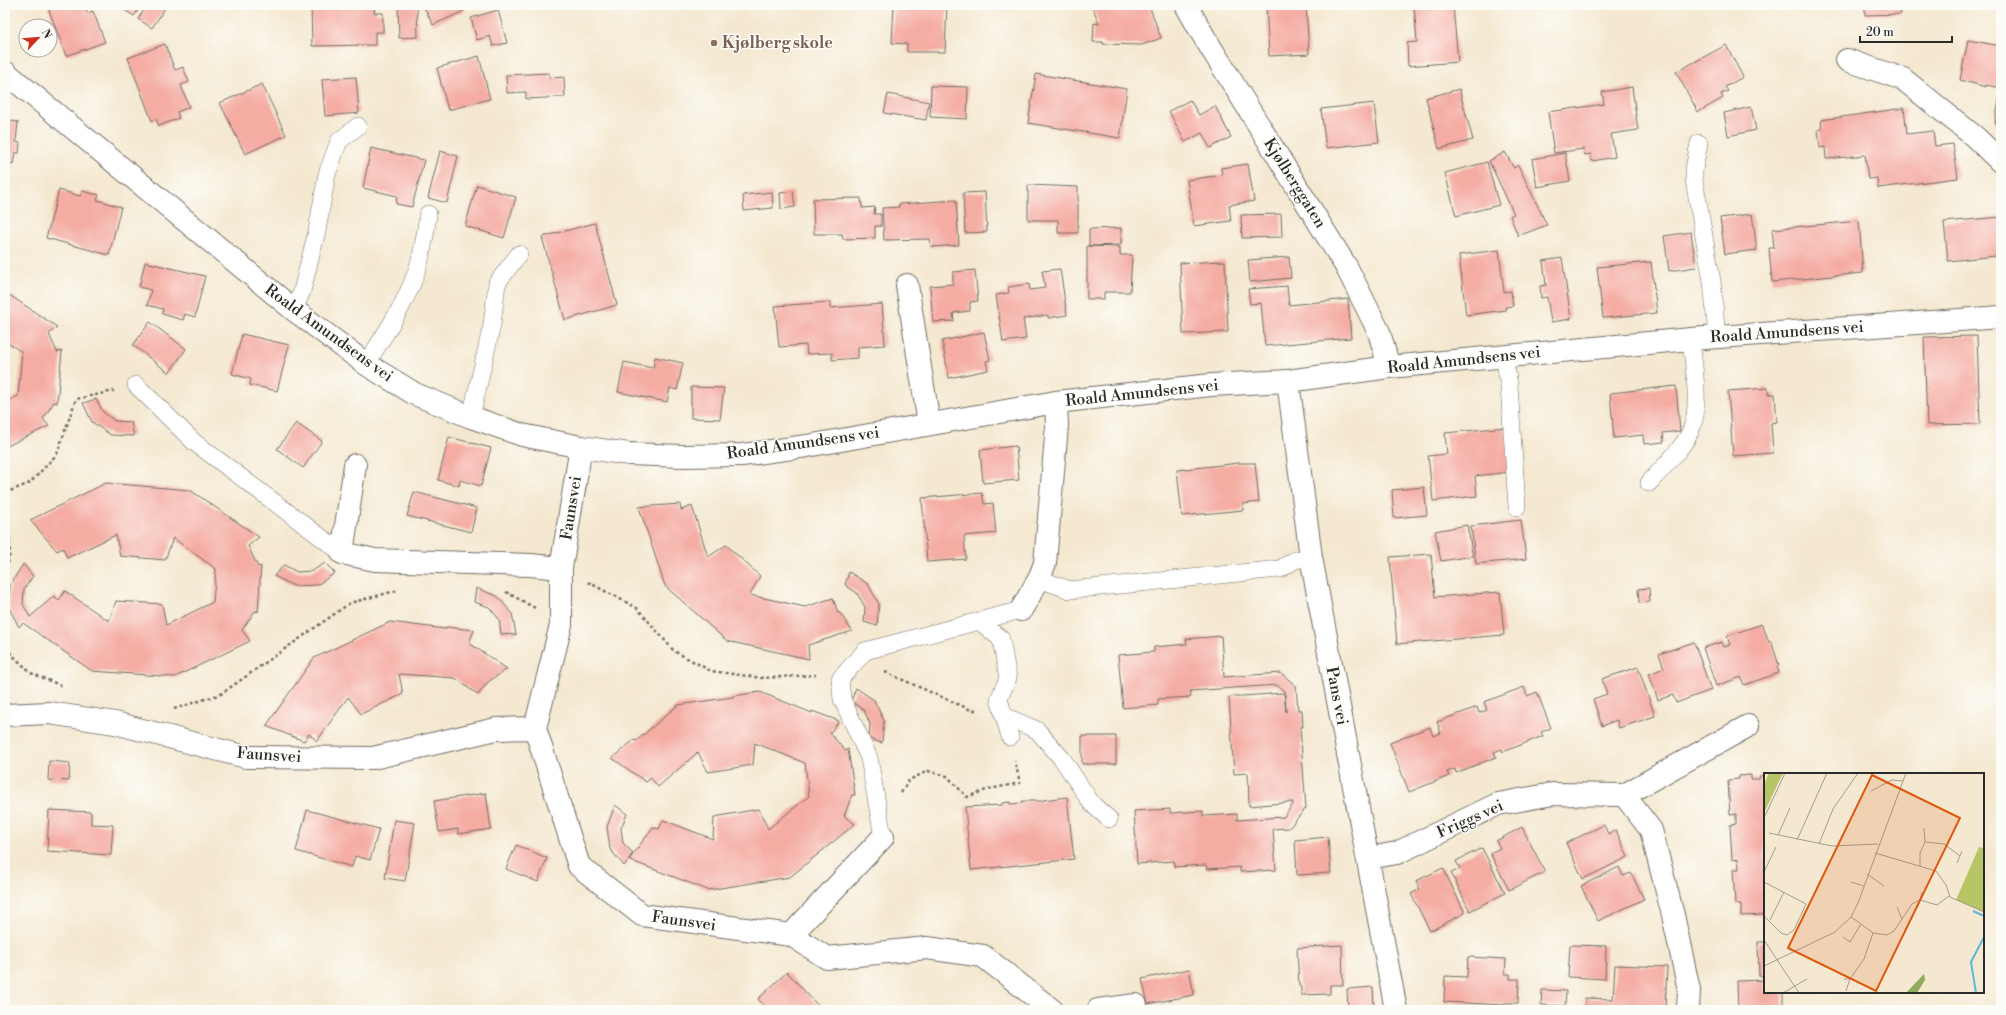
<svg xmlns="http://www.w3.org/2000/svg" width="2006" height="1015" font-family="'Libre Bodoni',serif">
<style>
.building{fill:#f4aca3}
.lines{fill:none;stroke-linecap:round;stroke-linejoin:round}
.lane-casing{stroke:#716d65;stroke-width:18}
.street-casing{stroke:#716d65;stroke-width:24}
.secondary-casing{stroke:#716d65;stroke-width:24}
.path{stroke:#716d65;stroke-width:2.5;stroke-dasharray:3 3;stroke-linecap:butt}
.lane{stroke:#fff;stroke-width:17}
.street{stroke:#fff;stroke-width:22}
.secondary{stroke:#fff;stroke-width:22}
.education-dot{fill:#8d6e63;stroke:#fdfcf7;stroke-width:1.5}
.labels{text-anchor:middle;dominant-baseline:central;stroke-width:3;stroke-linejoin:round;paint-order:stroke}
.education-label{font-size:16px;font-weight:bold;fill:#785e54;stroke:#fdfcf7;text-anchor:start}
.street-label{font-size:16px;fill:#2b2b2b;stroke:#fdfcf7}
.inset-river{fill:none;stroke:#5bbad9;stroke-width:2}
.inset-road{fill:none;stroke:#a49c8e;stroke-width:1}
.view{fill:#df570e;fill-opacity:0.15;stroke:#df570e;stroke-width:2}
.inset-edge{fill:none;stroke:#2b2b2b;stroke-width:2}
</style>
<rect width="100%" height="100%" fill="#fdfcf7"/>
<filter id="ink" filterUnits="userSpaceOnUse"><feTurbulence type="fractalNoise" baseFrequency=".025" numOctaves="2"/><feDisplacementMap in="SourceGraphic" scale="8" xChannelSelector="R" yChannelSelector="G"/><feConvolveMatrix kernelMatrix="1 2 1 2 8 2 1 2 1" color-interpolation-filters="sRGB"/></filter>
<filter id="wash" filterUnits="userSpaceOnUse"><feTurbulence type="fractalNoise" baseFrequency=".012" numOctaves="4" result="noise"/><feDisplacementMap in="SourceGraphic" scale="16" xChannelSelector="R" yChannelSelector="G"/><feGaussianBlur stdDeviation="0.9" result="paint"/><feColorMatrix in="noise" values="0 0 0 0 0 0 0 0 0 0 0 0 0 0 0 0 0 1.4 0 .05"/><feComposite in="paint" operator="in"/></filter>
<g filter="url(#wash)">
<rect width="100%" height="100%" fill="#f4e8d0"/>
<g id="blocks">
<!-- building -->
<path class="building" d="M47,5H84L87,13L93,11L105,42L66,56Z
M125,5H142L134,16L123,9Z
M147,5H167L152,28L138,19Z
M311,5H375L374,13H383V32H375V45L312,46Z
M423,5H461L464,11L433,25Z
M894,5H947L945,52H907V44L892,43Z
M1092,5H1149L1161,38L1142,45L1103,44V42H1093L1094,23L1099,24Z
M1266,5H1306L1309,54L1269,56Z
M1414,5H1453L1458,62L1408,66L1407,43L1417,42Z
M1865,5H1900L1901,14L1865,15Z
M398,6H417L418,37L399,38Z
M498,10L507,43L493,46L490,36L477,40L471,18Z
M1968,40L2001,46V88L1986,85V87L1960,80Z
M165,44L175,70L183,67L189,82L181,85L189,107L177,112L179,118L159,126L156,119L152,121L128,58Z
M1726,45L1743,77L1725,87L1728,91L1721,94L1723,98L1698,112L1676,72Z
M479,56L490,99L448,110L437,68Z
M549,73V78L564,77L565,97L526,99V92L507,93L506,75Z
M1036,74L1127,89L1120,138L1028,123Z
M356,77L359,113L325,116L322,79Z
M262,84L286,135L245,154L220,103Z
M931,86L968,87L967,119L930,117Z
M1632,87L1638,130L1611,134L1615,157L1592,161L1591,154L1585,155L1584,149L1554,153L1548,112L1604,104L1602,92Z
M1459,89L1473,140L1439,149L1426,98Z
M888,94L929,102L926,120L884,113Z
M2000,94H2001V124L1995,123Z
M1190,100L1199,115L1215,106L1231,137L1210,148L1202,133L1185,142L1169,111Z
M1374,103L1379,142L1326,148L1321,109Z
M1751,107L1756,130L1728,136L1724,113Z
M1904,108L1907,134L1933,131L1935,146L1953,144L1958,178L1878,188L1877,178L1868,179L1865,155L1826,159L1825,147L1820,148L1818,130L1822,129L1821,120Z
M5,120L18,122L16,142L20,143L19,153H15L13,164L5,163Z
M371,148L424,160L412,207L396,204L397,196L363,188Z
M440,151L458,156L447,203L428,198Z
M1505,152L1514,168L1518,165L1547,225L1518,236L1510,216L1514,214L1489,161Z
M1565,153L1570,181L1537,187L1532,159Z
M1487,162L1499,205L1456,216L1445,173Z
M1248,164L1254,201L1229,205L1231,221L1194,226L1187,180L1222,175L1221,168Z
M477,185L516,197L504,238L465,226Z
M1028,185L1078,187V233H1058V220H1028Z
M59,190L80,196L82,191L99,195L97,200L121,207L109,255L46,238Z
M793,191L795,207L781,209L780,193Z
M772,192L773,208L744,211L743,195Z
M985,192L987,232L965,233L963,193Z
M861,198L862,208L875,207L874,214H881V226H875V238L843,239L842,234H814L813,199Z
M956,200L959,245L931,247L930,239L884,240L882,208L899,207V204Z
M1281,214L1282,237L1242,238L1241,215Z
M1752,214L1757,250L1725,254L1720,218Z
M2001,217V262H1996V256L1948,261L1944,222Z
M1859,221L1863,273L1772,282L1769,248H1774L1772,229Z
M595,223L617,305L565,320L542,237Z
M1121,228V245L1089,246V229Z
M1691,232L1696,267L1669,271L1664,236Z
M1087,246L1120,247V255H1132L1130,292H1104V299H1087Z
M1499,250L1504,292L1511,291L1513,306L1505,307L1506,310L1466,315L1459,255Z
M1289,257L1291,278L1250,282L1248,260Z
M1562,258L1571,319L1551,322L1547,297L1541,298L1540,286L1546,285L1543,261Z
M1225,261L1228,332L1183,334L1180,263Z
M145,262L205,276L195,317L185,314L183,320L162,314L163,309L147,305L151,290L139,287Z
M1651,262L1657,313L1603,318L1597,267Z
M1060,269L1067,315L1048,318V315L1023,319L1026,339L1003,342L996,295L1009,293L1008,287L1029,284L1030,290L1045,288L1042,271Z
M975,270L978,301L970,302V311L953,313L954,321L933,322L930,286L953,284V272Z
M1287,286L1289,305L1348,299L1351,338L1265,346L1261,303L1250,304L1248,289Z
M5,292L57,327L49,334L57,352L62,351L57,403L54,402L43,419L49,426L5,447V402L18,396L22,352L5,341Z
M830,302V308L882,304L885,345L858,347V358L832,360V353L807,354L806,345L779,347L775,306Z
M150,322L186,349L169,373L133,345Z
M984,332L990,360L986,361L988,370L949,378L942,341Z
M242,334L289,345L277,391L250,385L251,379L232,374Z
M1977,336L1980,424L1927,425L1924,337Z
M655,357L683,363L677,390L670,388L667,402L618,392L624,362L653,368Z
M1676,386L1680,431L1663,433L1664,442L1644,444L1643,435L1614,438L1610,393Z
M691,387L724,388L720,419L691,418Z
M1768,388V394H1775L1777,422L1771,423L1773,453L1733,456L1728,391Z
M96,399L103,412L115,421L131,422L134,436L111,435L92,422L83,403Z
M296,423L322,441L303,468L277,449Z
M1506,427L1510,472L1475,476L1477,496L1433,501L1428,456L1447,454L1445,433Z
M449,437L491,448L481,486L460,480L459,486L438,480Z
M1016,446L1019,480L983,483L980,450Z
M1239,463H1255L1259,502L1243,504V510L1182,516L1177,470Z
M106,483L190,490L259,537L248,546L258,567L261,566L258,612L255,611L242,630L250,641L175,677L92,671L23,623L19,627L8,606L10,585L23,564L33,576L24,589L23,604L30,617L54,596L59,600L65,591L109,621L116,601L162,604L166,625L213,602L216,569L173,538L165,560L120,556L116,535L67,558L63,548L57,551L30,520Z
M1424,487L1427,515L1394,518L1392,490Z
M414,492L477,508L471,532L407,516Z
M982,493L984,504L993,503L996,533L964,536L966,559L927,562L922,498Z
M680,504L681,510L692,506L708,557L726,545L760,576L750,595L805,607L833,598L838,613H840L852,631L808,645L809,659L727,641L665,586L639,507Z
M1521,520L1526,559L1476,564L1471,526Z
M1467,525L1473,556L1441,561L1435,531Z
M1431,554L1435,597L1500,592L1504,635L1397,644L1390,557Z
M325,563L335,573L317,585L294,586L274,576L284,565L297,572L312,571Z
M849,572L868,584L879,604L877,626L864,622L865,607L857,593L845,585Z
M476,588L497,596L512,613L516,635L501,634L499,619L489,607L474,602Z
M1649,588L1650,602L1639,603L1638,589Z
M390,622L445,629L446,627L474,630L469,643L507,669L488,682L478,695L455,678L399,674L403,694L361,714L348,697L317,741L309,734L304,741L266,726L314,658Z
M1762,624L1769,642L1771,641L1779,665L1777,666L1779,673L1744,685L1741,677L1716,686L1703,648L1722,642L1724,647L1730,645L1727,636Z
M1221,636L1224,677L1281,673L1296,686L1298,710H1302L1303,727H1300L1306,808L1289,828L1273,829L1276,870L1240,872V867L1207,869L1206,865L1174,867V861L1137,864L1134,811L1170,809V813L1203,811V816L1237,814V820L1284,817L1293,804V802L1249,806L1248,773L1234,774L1229,697L1284,693L1286,712L1285,692L1277,685L1190,691L1191,697L1158,699V705L1123,708L1118,655L1154,652V647L1187,644L1186,639Z
M1694,642L1711,690L1676,703L1673,695L1658,700L1649,674L1664,668L1659,654Z
M1638,667L1655,716L1619,728L1617,720L1602,726L1593,699L1607,694L1602,679Z
M1524,687L1527,696L1537,692L1551,728L1541,732L1543,736L1503,752L1502,749L1494,752L1496,757L1456,773L1455,769L1447,772L1449,776L1409,792L1390,743L1430,727L1433,736L1441,733L1437,722L1477,707L1479,713L1487,710L1484,702Z
M856,688L874,700L884,721L882,743L869,739L870,724L864,710L851,701Z
M760,692L812,713V711L839,721L830,733L845,751L848,749L855,795H852L844,816L855,824L790,877L708,890L629,860L653,827L659,829L663,820L713,839L714,817L759,809L768,829L809,796L805,763L755,743L753,765L708,772L698,752L658,787L651,778L646,782L612,758L634,740L636,741L678,705L733,697V696Z
M1082,736H1116V764H1082Z
M49,761L70,763L69,781L48,780Z
M1751,775V779H1759L1760,776L1765,775V915L1741,916V904H1735L1733,869H1739L1738,859L1732,860L1730,825L1736,824V814L1730,815L1728,780L1739,779V776Z
M486,793L491,829L458,834V829L439,832L434,801Z
M1067,797L1074,859L971,870L965,807L1002,805V803L1010,802V804L1022,803V801H1043V800Z
M615,805L627,814L621,828L623,843L633,853L624,866L610,849L607,827Z
M49,810L91,812V824L113,825L111,855L47,851Z
M307,810L379,829L370,860L355,856L352,867L296,851Z
M394,820L415,823L405,881L385,878Z
M1604,825L1608,834L1616,830L1628,857L1583,879L1566,843Z
M1522,827L1545,872L1509,890L1490,853L1500,848L1496,841Z
M1328,837L1331,873L1297,875L1295,840Z
M516,845L547,858L538,882L506,869Z
M1482,848L1505,893L1470,911L1451,873L1460,869L1456,861Z
M1619,867L1623,876L1631,873L1644,899L1598,921L1581,886Z
M1443,868L1465,913L1430,931L1411,894L1420,889L1416,881Z
M1758,942H1765V976H1759Z
M1342,945L1343,985H1330V994L1301,995V987L1299,986L1297,948Z
M1570,945L1606,946L1605,979L1568,977Z
M1468,957L1506,959L1505,974H1510V979H1519L1518,1003H1504V1005L1444,1002L1445,976L1467,977Z
M1615,965L1667,967L1665,1010H1585V998L1613,999Z
M1189,969L1194,995L1148,1004L1142,979Z
M787,972L822,1010H768L758,999Z
M1765,980V992H1783V1010H1738L1737,981Z
M1373,987L1374,1010H1348L1347,989Z
M1542,990L1566,991L1565,1006L1541,1005Z"/>
</g>
</g>
<g filter="url(#ink)">
<use href="#blocks" fill-opacity="0" stroke="#716d65" stroke-width="1"/>
<g class="lines">
<!-- lane casing -->
<g class="lane-casing">
<path id="lane" d="M1699,143L1694,169V180L1712,281L1717,337
M294,310L302,291L317,231L327,174L339,141L358,126
M1504,356L1509,385L1517,507
M366,364C387,331 410,298 420,260C424,245 426,229 428,214
M136,385L194,442L342,553
M471,417L492,325L497,283L519,254
M1649,483C1662,468 1686,446 1692,427C1701,403 1693,365 1691,339
M1039,579L1070,590L1280,569L1295,560L1311,557
M979,621L1001,639L1008,678L999,699L1010,737
M1004,716L1037,730L1063,760L1092,804L1109,819
M883,837L869,758L842,699L840,679L865,651L1021,610"/>
</g>
<!-- street casing -->
<g class="street-casing">
<path id="street" d="M1186,5L1203,35L1347,268L1379,332L1389,367
M1847,60L1903,79L1975,137L2001,162
M907,285L929,424
M1288,381L1311,557L1396,1010
M355,465L342,553L375,560L530,565L561,568L581,447
M1021,610L1039,579L1045,563L1057,426L1056,402
M5,715L49,713L115,723L246,757L373,758L496,729L535,728L561,625V568
M535,728L579,866L642,915L791,935L883,837
M1624,795L1748,726
M1368,858L1397,853L1498,804L1553,794L1624,795L1651,830L1673,915L1689,990L1688,1010
M791,935L827,958L927,948L983,956L1052,1010
M1098,1010L1136,1005"/>
</g>
<!-- secondary casing -->
<g class="secondary-casing">
<path id="secondary" d="M5,72L294,310L366,364L415,394L471,417L522,435L581,447L629,454L682,456L742,455L807,446L1056,402L1211,385L1288,381L1389,367L1691,339L2001,317"/>
</g>
<!-- path -->
<path class="path" d="M5,493L30,483L57,454L76,399L114,391
M5,513C11,534 12,554 5,575
M588,582L637,608L674,651L711,671L762,678L816,675
M506,592L535,608
M5,648L31,673L62,686
M885,672L971,710H976
M174,709L221,694L350,603L399,590
M901,793L909,780L928,771L947,776L967,797L989,789L1020,783L1015,761"/>
<!-- lane -->
<use href="#lane" class="lane"/>
<!-- street -->
<use href="#street" class="street"/>
<!-- secondary -->
<use href="#secondary" class="secondary"/>
</g>
</g>
<!-- markers -->
<circle class="education-dot" cx="714" cy="43" r="4"/>
<g class="labels">
<!-- education labels -->
<g class="education-label">
<text x="722" y="43">Kjølberg skole</text>
</g>
<!-- street labels -->
<g class="street-label">
<text transform="translate(1295 183) rotate(58)">Kjølberggaten</text>
<text transform="translate(1787 332) rotate(-4)">Roald Amundsens vei</text>
<text transform="translate(329 333) rotate(36)">Roald Amundsens vei</text>
<text transform="translate(1464 360) rotate(-6)">Roald Amundsens vei</text>
<text transform="translate(1142 393) rotate(-6)">Roald Amundsens vei</text>
<text transform="translate(803 443) rotate(-8)">Roald Amundsens vei</text>
<text transform="translate(571 508) rotate(-81)">Faunsvei</text>
<text transform="translate(1337 696) rotate(79)">Pans vei</text>
<text transform="translate(269 755) rotate(4)">Faunsvei</text>
<text transform="translate(1470 819) rotate(-24)">Friggs vei</text>
<text transform="translate(684 921) rotate(8)">Faunsvei</text>
</g>
</g>
<!-- overview -->
<g transform="translate(1764 773)">
<rect width="220" height="220" fill="#f4e8d0"/>
<path d="M5,0H19L0,40V12ZM215,74L220,75V139L192,127Z" fill="#b7c567"/>
<path d="M160,201L161,207L153,220H142Z" fill="#91aa5c"/>
<path class="inset-river" d="M209,138L220,143M212,220L207,189L220,164"/>
<path class="inset-road" d="M107,18L128,7L139,8M0,45L21,0M160,55L161,69M5,60L68,73L114,71M14,62L26,35M33,67L63,0M55,71L69,36L94,0M111,80L172,98L182,112L186,124L220,139M193,90L198,78M156,93V80L161,69L180,71L196,83M0,99L12,74M103,101L120,113M0,109L42,131L30,157L23,162L17,160L0,143M87,109L100,113M156,127L173,132L185,123M138,146L148,131L156,127L158,119M6,147L20,119M109,160L123,162L130,158L138,146L133,134M79,164L86,169L97,151L87,144M0,167L35,220M0,193L71,159L87,144L94,130L142,0M80,206H86L82,218M86,206L100,186L109,160L97,151M19,220L43,206"/>
<path class="view" d="M108,2L196,45L112,218L24,175Z"/>
<rect width="220" height="220" class="inset-edge"/>
</g>
<!-- margin -->
<rect width="2006" height="1015" fill="none" stroke="#fdfcf7" stroke-width="20"/>
<!-- north arrow -->
<g transform="translate(38 38) rotate(64)"><circle r="19" fill="#fdfcf7" stroke="#a9a8a5"/>
<path d="M0-3L7 15L0 10L-7 15Z" fill="#c8321e"/>
<text y="-6" font-size="11" font-weight="bold" text-anchor="middle" fill="#2b2b2b">N</text>
</g>
<!-- scale -->
<path d="M1860 36v6h92v-6" fill="none" stroke="#2b2b2b" stroke-width="2"/>
<text x="1866" y="36" font-size="12" fill="#2b2b2b" stroke="#fdfcf7" stroke-width="3" paint-order="stroke">20 m</text>
</svg>
